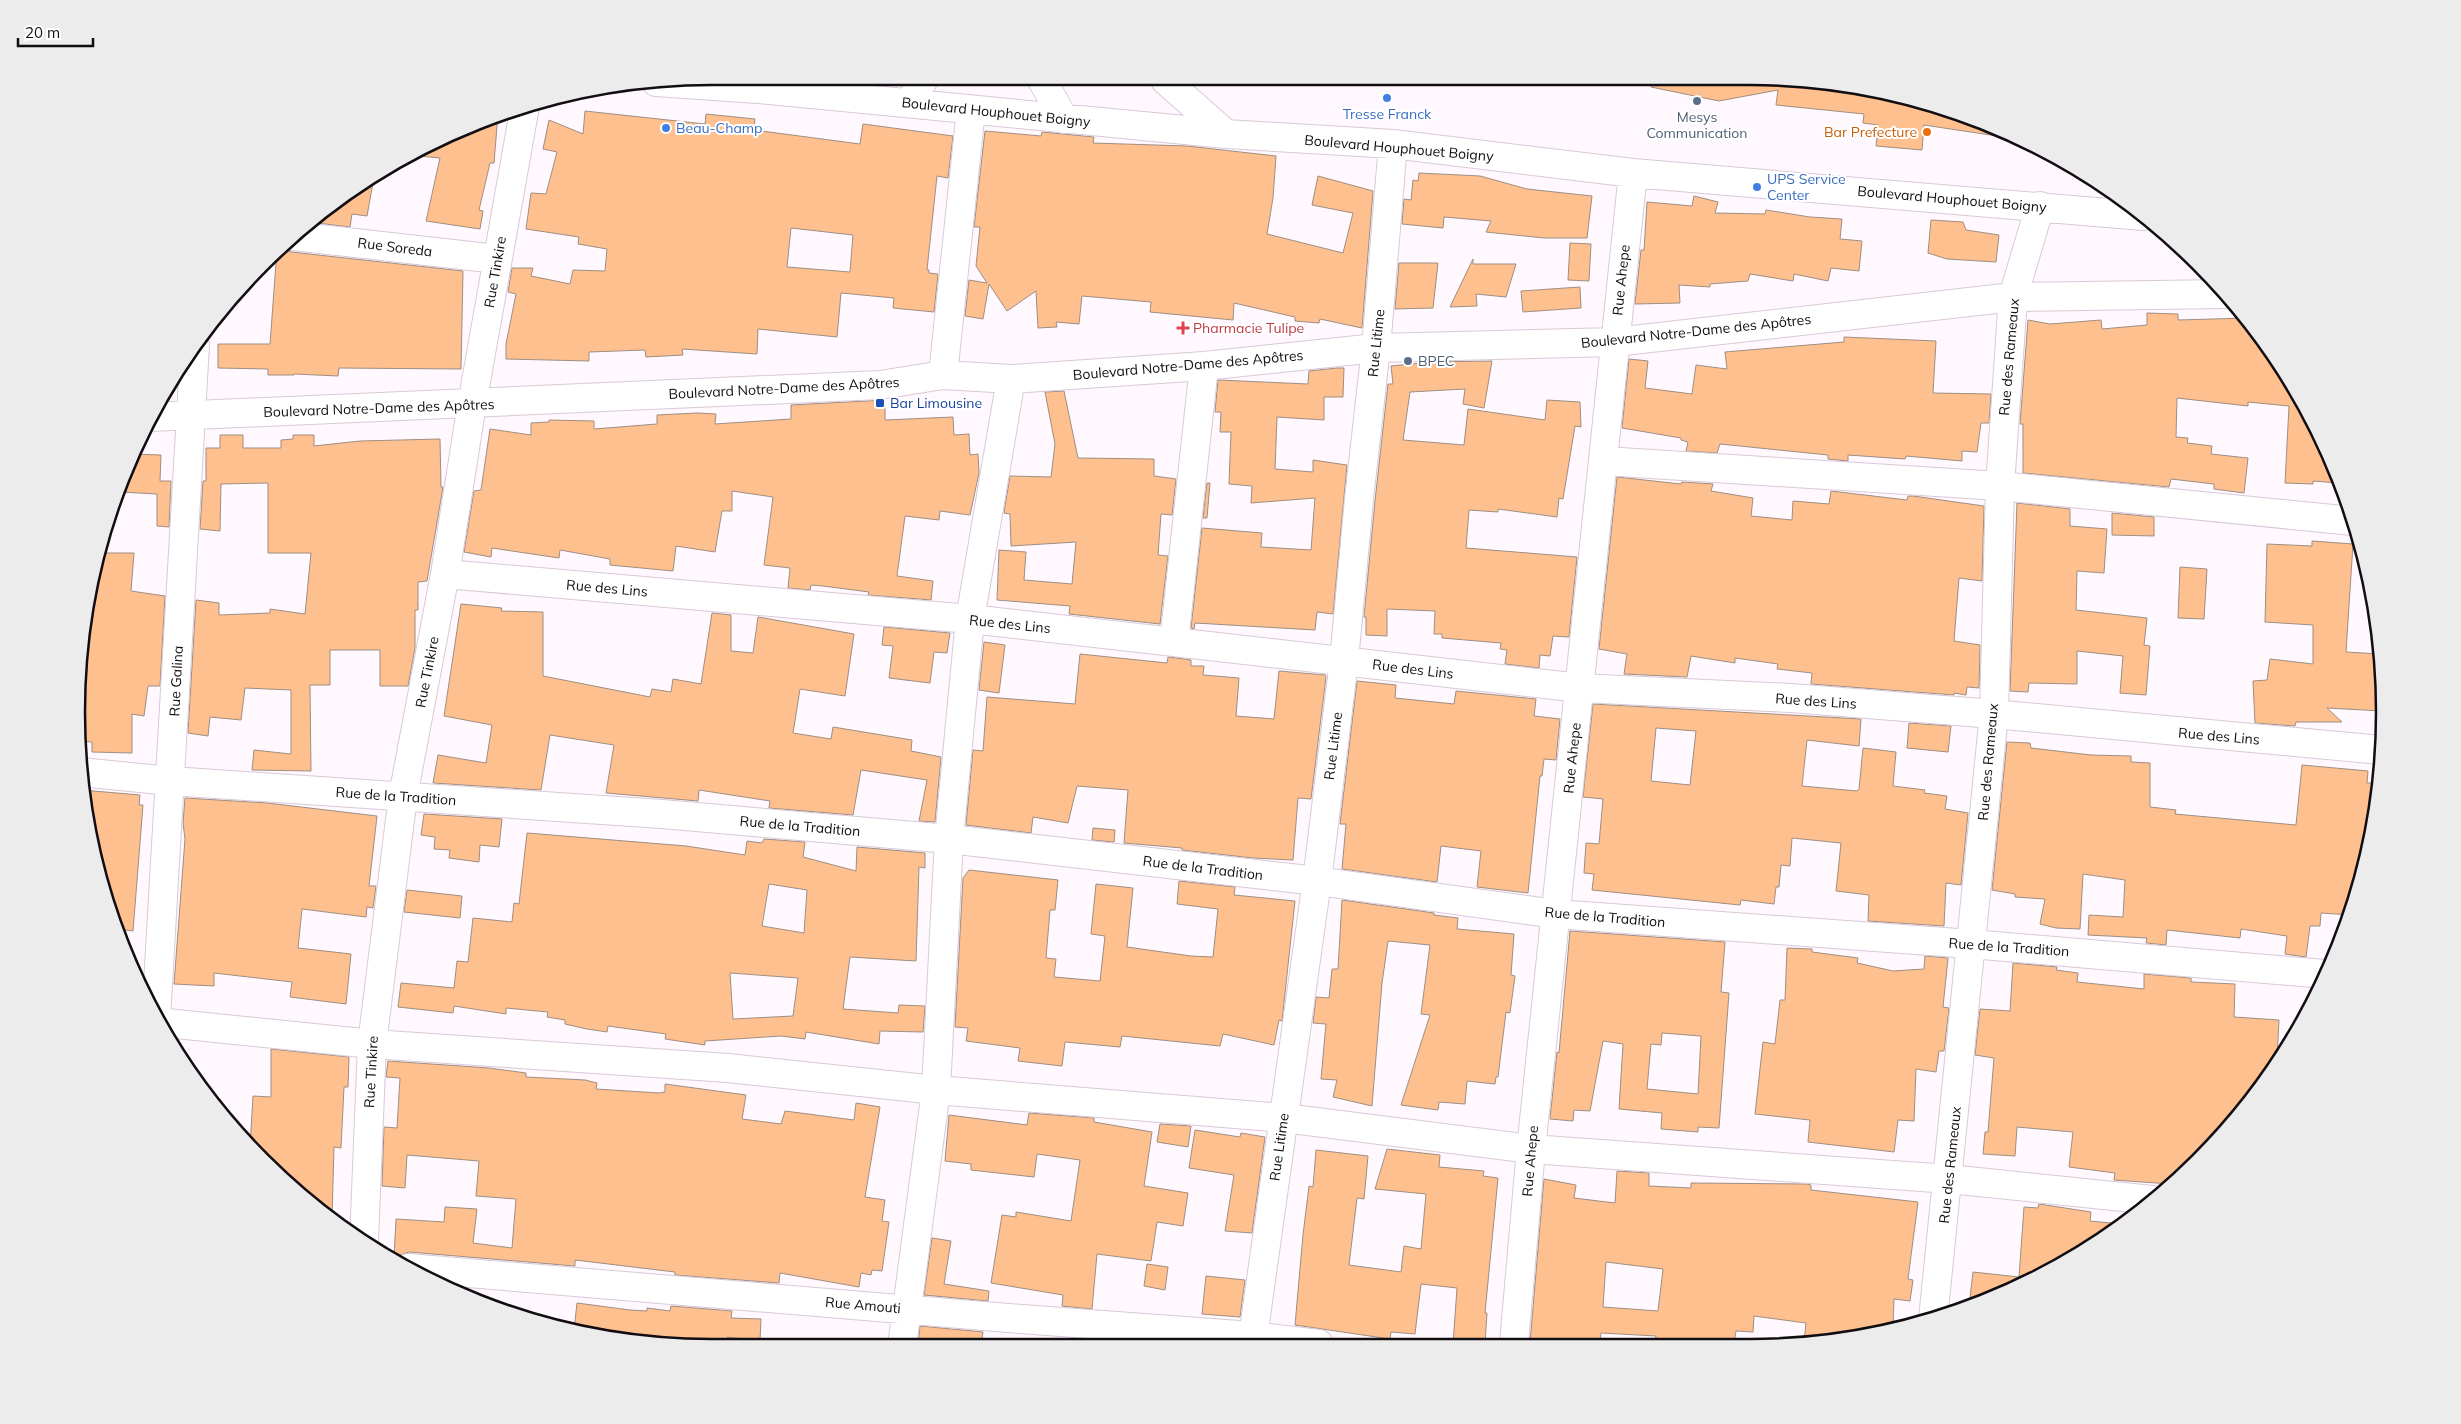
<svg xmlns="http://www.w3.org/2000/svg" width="2461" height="1424" font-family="Mulish,sans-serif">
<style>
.building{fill:#fec08e;stroke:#9f8e82;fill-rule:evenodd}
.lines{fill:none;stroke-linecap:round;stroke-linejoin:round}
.minor-casing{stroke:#d9c9d8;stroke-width:30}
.minor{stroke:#fff;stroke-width:28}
.shop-dot{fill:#3f7fe0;stroke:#fff;stroke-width:2}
.service-dot{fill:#5c6f8a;stroke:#fff;stroke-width:2}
.food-dot{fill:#e8710a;stroke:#fff;stroke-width:2}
.health-dot{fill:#e0444e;stroke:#fff;stroke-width:2}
.transit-dot{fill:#1a4fb4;stroke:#fff;stroke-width:2}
.labels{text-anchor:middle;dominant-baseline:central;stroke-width:4;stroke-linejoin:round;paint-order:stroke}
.street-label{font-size:14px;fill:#120d12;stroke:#fff}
.shop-label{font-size:14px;fill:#366cbe;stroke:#fff;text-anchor:start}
.service-label{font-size:14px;fill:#4e5e75;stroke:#fff}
.food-label{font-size:14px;fill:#c56008;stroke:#fff;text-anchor:end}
.health-label{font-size:14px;fill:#be3a42;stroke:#fff;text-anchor:start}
.transit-label{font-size:14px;fill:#164399;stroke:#fff;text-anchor:start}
.rim{fill:none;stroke:#120d12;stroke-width:2.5}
</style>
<rect width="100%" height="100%" fill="#fff8fe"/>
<!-- building -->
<path class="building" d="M1652,78H1789L1790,85L1840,92V88L1953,110L1999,130L1997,136L1924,125L1922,150L1876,146L1878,125L1863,123L1864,114L1776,105L1778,90L1719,101L1651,87Z
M585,111L705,124L706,114L755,119L754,130L860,144L863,124L953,136L948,178L937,176L927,270H929V273L938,274L934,312L893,308L894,298L841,293L837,337L758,329L757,354L682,349L683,355L646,357L645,350L589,352V361L506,359V344L516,294L508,292L512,268H533L531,276L570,284L573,270L605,271L607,249L578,244L579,237L526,229L531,193L546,194L557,152L543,149L549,120L583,134ZM791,228L853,235L850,272L787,267Z
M498,114L494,163H490L479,210L483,211L480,229L426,221L440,158L409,155L431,142Z
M985,131L1041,136L1042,132L1094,137L1093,143L1187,146L1276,156L1273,198L1267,234L1343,253L1353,213L1312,205L1318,176L1373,191L1362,328L1320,319L1319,323L1295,321V317L1234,303L1233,320L1150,312L1151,302L1082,296L1079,324L1056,322L1057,327L1038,328L1036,291L1007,311L989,284L983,319L965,316L969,280L987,283L976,266L980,227H974Z
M1419,173L1480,176L1527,189L1592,196L1587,238H1544L1486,232L1491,221L1444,217L1443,228L1402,224L1404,199L1411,200L1413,180L1418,181Z
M374,177L367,216L352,214L350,227L309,222L325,207Z
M1694,196L1718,202L1715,213L1765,214L1766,210L1810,217L1842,219L1840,239L1862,241L1859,271L1831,268L1828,281L1794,274L1793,281L1750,274L1748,281L1710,284V287L1679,285L1680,303L1635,304L1641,250H1644L1647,202L1692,206Z
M1931,220L1963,222L1966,230L1999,235L1996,262L1947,259L1928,253Z
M1570,243L1591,244L1589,281L1568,280Z
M281,246L291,252L463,271L461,369L339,368L338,376L294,374V375H268V369L218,368V344H270L277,250Z
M1473,259V264H1516L1506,297L1476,294L1477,306L1450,307Z
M1399,263H1438L1433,308L1395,309Z
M1580,287L1581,308L1523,312L1521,291Z
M2147,313L2178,314V320L2247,318L2319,431L2339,483L2313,481V484L2285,483L2289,406L2248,402V406L2177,398L2176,437L2188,438L2187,443L2212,446L2211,454L2248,458L2244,493L2214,489V484L2171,479L2169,487L2023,473V424H2020L2028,320L2050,324L2101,320L2102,329L2147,325Z
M1844,337L1936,341L1933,393L1991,394L1989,423H1981L1977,452L1962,451V461L1906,456L1905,459L1848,455V461L1828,459V455L1720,444L1717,453L1686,451L1688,442L1681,440V438L1622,428L1629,359L1648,361L1645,388L1692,394L1696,365L1727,369L1725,352L1844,342Z
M1492,361L1484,408L1463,404L1465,389L1410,392L1403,440L1464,445L1468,409L1545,420L1547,400L1580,402L1581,427L1575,426L1563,499L1559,498L1557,517L1498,509V512L1469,510L1466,548L1577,557L1569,637L1553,636L1550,656L1540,655L1539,668L1505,664L1507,650L1500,649L1501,643L1442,638V634H1434L1435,611L1387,609V636L1366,635V617H1364L1375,501L1388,384H1393L1391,366L1430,362Z
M1337,368H1344L1343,397H1324V420L1277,417L1275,469L1313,472V460L1347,465L1333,614L1317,612L1315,630L1195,623L1194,629L1191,628L1202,528L1262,533L1261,547L1311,550L1315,498L1251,503L1252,486L1229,484L1231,432H1220L1221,412H1215L1218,380L1308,384L1309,371Z
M1064,391L1078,458L1154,459V476L1176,479L1172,515L1161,514L1158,555L1168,556L1160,624L1069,614L1070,606L997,600L999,550L1026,552L1024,580L1072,584L1076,542L1011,546L1010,514L1004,513L1010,476L1051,477L1055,444L1045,392Z
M885,400V420L953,417L954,435L969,434L970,455L978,454L979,473L970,515L940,511L939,520L905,516L897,576L933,581L931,600L868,595L869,592L823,586L811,585L810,590L788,588L790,568L764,565L773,497L732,491V511H722L715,552L676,546L673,571L610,565V559L560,550L559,558L492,548L491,557L464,552L474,491L481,490L490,429L531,435V423L549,422V420L594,421V429L657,424V415L697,413L716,414L715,424L791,419V405Z
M220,435H243V448H281V440L293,439V435H314V446L360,441L440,439L441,487H443L427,581L418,582V610H415V648L408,686H380V650H330V685H310L311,771L252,770L254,750L291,754V690L245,688L241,720L210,717L208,736L188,733L196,600L219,603V615L270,613V609L305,614L311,553H268V483L221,484L220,531L200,529L203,481H206V448H220Z
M133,454L161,455L160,481H171L169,527L157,526V494L119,492Z
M1617,477L1681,484L1682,482L1713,484L1711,491L1753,498L1751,516L1792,520L1793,501L1829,504L1831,491L1907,500L1908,496H1913L1984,506L1982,581L1959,578L1954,641L1980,645L1979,688L1967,687L1966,695L1954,693V695L1811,684L1812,673L1777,669L1778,664L1735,658V663L1691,656L1687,677L1624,674L1627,654L1599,649Z
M1207,483H1210L1207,518H1203Z
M2017,503L2070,509V526L2107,529L2104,573L2077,571L2076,610L2147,618L2144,645L2150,646L2146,695L2120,693L2123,656L2077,651V684L2029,683L2028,692L2010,691Z
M2112,513L2154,517V536L2112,535Z
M2312,541L2353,544L2346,652L2381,654L2383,671L2382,711L2327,708L2342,722H2296L2295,726L2255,723L2253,681L2267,680L2270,659L2313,664V625L2265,622L2267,544L2312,546Z
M97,553H134L131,591L165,596L160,686H148L144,716L132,714V753L92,752V742L78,741L82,629Z
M2180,567L2207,569L2204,619L2178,618Z
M461,604L502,608L501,611L543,612V676L650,697L652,689L671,692L673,679L701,684L712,613L731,615V651L753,653L758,617L854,634L845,696L800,689L793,733L831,739L833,727L912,740L911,751L941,757L935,822L919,821L927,780L861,770L853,815L769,808L770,801L699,790L698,801L606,793L614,745L550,735L541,790L433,783L438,755L486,763L492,725L444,716Z
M884,627L950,633L947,653L934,652L930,683L889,678L893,646L882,645Z
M984,642L1005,645L999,693L979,690Z
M1080,654L1167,663L1168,657L1191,660V666H1204L1203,675L1239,678L1236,716L1274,719L1279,671L1325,675L1326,677L1311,799L1298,798L1293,860L1253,858L1182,850V848L1124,843L1128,790L1077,786L1068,823L1033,817L1031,833L966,825L973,750L983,751L987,697L1075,704Z
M1357,681L1396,685L1395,698L1454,704L1456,691L1536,699L1534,716L1560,719L1556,760L1544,759L1542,776H1540L1528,893L1477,887L1481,851L1441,846L1437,882L1342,869L1346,824H1340Z
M1593,704L1861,719L1859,746L1807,740L1802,786L1857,791L1859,789L1863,748L1896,752L1893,786L1925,790L1924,793L1947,796L1945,809L1968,813L1961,885L1946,883L1944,926L1868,921L1869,895L1836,891L1841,843L1792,838L1790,866L1781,865L1779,887H1776L1774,904L1741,900L1740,905L1592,890L1594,874L1584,873L1586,843L1599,844L1603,799L1583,797ZM1656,728L1696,731L1690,785L1651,781Z
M1909,723L1951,726L1948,752L1907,748Z
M2007,742L2030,743L2031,748L2091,755L2131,756V762L2150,763V807L2176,810L2175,814L2296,825L2302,765L2368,771L2367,783H2380L2379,795L2351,915L2321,913L2320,926H2310L2306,957L2285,954L2287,936L2241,929L2240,938L2167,930L2166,945L2146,943L2147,938L2088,935L2089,915L2123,917L2125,880L2083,874L2080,929L2056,928L2040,924L2045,899L2015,897V894L1992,890Z
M82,790L140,795L139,805H143L133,931L117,929L89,836Z
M185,798L267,803L377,816L369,886H376L373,908L367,907L366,917L302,909L298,948L351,954L346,1004L290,997L292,982L214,973V986L174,984L185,839L183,823Z
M424,814L502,819L499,847L480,845L479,862L449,858L450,850L434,849L435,837L421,835Z
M1093,828L1115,830L1114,842L1092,840Z
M527,833L686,846L745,855L747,841L762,843L764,839L805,842L803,857L856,871L857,847L925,853V868L919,867L916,961L850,957L843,1009L898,1013L899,1005L925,1006L923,1032L880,1031L879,1044L806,1032L805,1039L781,1036L705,1041V1045L665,1039L666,1034L608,1026L607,1032L587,1029L565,1024V1020L547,1017L548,1012L506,1008V1014L454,1006L453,1013L398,1007L401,983L454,988L457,961L468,962L473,918L512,922L514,903L519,904ZM769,884L807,890L804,933L762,926ZM730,973L798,978L793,1016L733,1019Z
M969,870L1058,880L1055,910H1050L1046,958L1056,959L1054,977L1100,981L1105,936L1091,934L1096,884L1133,888L1127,947L1191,956L1213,957L1218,909L1177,904L1179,881L1235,887L1234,895L1295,901L1282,1021L1279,1020L1274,1045L1223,1034L1220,1046L1122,1036L1120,1047L1065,1042L1062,1066L1018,1061L1020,1048L966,1041L968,1028L955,1027L963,878Z
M407,890L462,896L460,918L404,912Z
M1342,900L1434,913V915L1458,918L1457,929L1514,934L1511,975L1515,976L1510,1013L1506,1012L1498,1077H1496L1495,1084L1467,1081L1465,1104L1439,1102L1438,1110L1401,1105L1430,1015L1421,1014L1430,945L1388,941L1382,983L1372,1106L1333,1097L1337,1080L1321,1079L1326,1024L1313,1023L1316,997L1329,998L1332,969H1338Z
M1570,931L1725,942L1721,992L1729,993L1719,1128L1698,1127V1132L1661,1129L1662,1113L1619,1109L1623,1044L1603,1041L1590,1111L1574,1110L1573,1121L1550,1119L1557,1052L1559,1053ZM1662,1033L1701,1036L1698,1094L1647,1089L1651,1044L1661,1045Z
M1787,948L1812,949V952L1858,958L1857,963L1893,971L1924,969L1925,956L1948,958L1943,1007L1949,1008L1944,1051H1939L1936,1072L1916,1069L1914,1121L1898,1120L1894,1152L1808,1142L1810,1120L1755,1114L1763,1042L1775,1044L1780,1000H1785Z
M2013,963L2057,967L2056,970L2078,973L2077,982L2144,989V974L2191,978V982L2235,984L2234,1017L2279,1020L2277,1059L2199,1161L2171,1184L2114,1180L2115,1173L2069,1167L2073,1132L2017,1127L2015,1156L1983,1154L1985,1132H1988L1994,1058L1975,1055L1980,1009L2010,1011Z
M271,1049L349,1057L348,1087H344L341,1148L334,1147L332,1218L293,1190L250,1147L253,1096L271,1097Z
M388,1061L489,1068L526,1073V1077L585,1080L597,1083L596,1089L659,1093L665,1092V1084L746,1095L742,1119L781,1124L785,1111L854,1120L856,1103L880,1107L865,1197L885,1200L882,1221L889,1222L882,1271L872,1270L871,1275L861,1273L859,1287L780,1273L779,1283L675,1275V1272L575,1260V1266L409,1252L394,1257L396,1219L444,1222L445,1207L477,1209L473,1243L512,1248L516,1199L476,1196L479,1161L407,1155L405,1188L382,1186L384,1127L397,1128L400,1078L386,1077Z
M1029,1113L1094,1118V1122L1152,1132L1144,1186L1188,1193L1183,1226L1157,1222L1151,1261L1097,1254L1092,1309L1062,1306L1063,1295L991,1283L1002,1215L1016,1217V1212L1071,1221L1080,1160L1037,1154L1034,1177L971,1170V1164L945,1161L949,1115L1027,1125Z
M1160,1124L1191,1126L1188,1147L1157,1142Z
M1195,1130L1240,1137L1241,1133L1265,1137L1252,1233L1225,1231L1234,1175L1189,1168Z
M1387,1149L1440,1155L1439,1167L1484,1171L1483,1176L1498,1178L1485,1313H1487L1485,1344H1453L1457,1288L1421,1284L1415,1334L1391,1332L1390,1339L1295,1325L1303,1235L1309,1186L1313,1187L1316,1150L1368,1156L1364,1199L1357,1198L1349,1265L1401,1272L1404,1246L1421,1249L1426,1194L1375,1189Z
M1617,1171L1649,1173V1186L1691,1188V1183L1806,1184L1811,1185V1190L1918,1202L1908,1279L1913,1280L1910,1301L1894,1299L1893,1328L1832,1342H1804L1806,1323L1754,1316L1753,1332L1736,1331L1734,1343H1655L1656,1336L1601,1333L1600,1343H1530L1544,1179L1576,1185L1574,1198L1615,1203ZM1606,1262L1663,1269L1658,1311L1603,1307Z
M2039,1204L2091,1212L2090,1221L2122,1224L2102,1241L1969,1306L1973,1272L2019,1277L2024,1207L2038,1208Z
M932,1238L951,1241L944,1284L989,1291L988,1301L924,1295Z
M1147,1264L1168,1267L1165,1290L1144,1286Z
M1206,1276L1245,1280L1240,1317L1202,1314Z
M577,1303L630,1310L647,1311V1308L670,1311L671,1306L732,1311L731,1318L761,1319L760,1341L727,1337V1346H703V1343L644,1335L643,1342L574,1330Z
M920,1326L983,1332L981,1345L918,1346Z"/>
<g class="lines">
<!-- minor casing -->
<g class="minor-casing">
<path id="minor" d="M1042,80L1064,119
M1165,80L1226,134
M656,82L770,90L1226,134L1393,144L1633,173L2143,216
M909,103L923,81
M293,236L497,259
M943,375L971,110
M150,417L880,385L943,375L1011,379L1204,366L1376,348L1615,342L2013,297L2224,294
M1604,461L2000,486L2353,521
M445,574L970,619L1580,688L1791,698L1994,714L2381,750
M1174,642L1204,366
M80,772L171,781L662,814L949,839L1317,881L1556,914L1971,944L2325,974
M156,1018L195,345
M157,1022L372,1044L728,1068L936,1090L1284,1118L1531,1149L1949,1179L2152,1200
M364,1241L372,1044L403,796L445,574L472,404L525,106
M408,1268L1008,1318L1252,1336L1319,1344
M1933,1319L1994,714L2000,486L2013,297L2040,206
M1514,1343L1531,1149L1633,173
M1252,1344L1317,881L1344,661L1359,499L1376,348L1393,144
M902,1346L936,1090L949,839L970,619L1011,379"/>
</g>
<!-- minor -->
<use href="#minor" class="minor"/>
</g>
<!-- markers -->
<g class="shop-dot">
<circle cx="1387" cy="98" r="5"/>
<circle cx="666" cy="128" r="5"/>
<circle cx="1757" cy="187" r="5"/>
</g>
<g class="service-dot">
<circle cx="1697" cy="101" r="5"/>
<circle cx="1408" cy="361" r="5"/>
</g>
<circle class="food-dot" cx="1927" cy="132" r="5"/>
<path class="health-dot" d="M1180.5 320.5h5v5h5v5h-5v5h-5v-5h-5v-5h5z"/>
<rect class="transit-dot" x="875" y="398" width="10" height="10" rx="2.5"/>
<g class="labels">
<!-- street labels -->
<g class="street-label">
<text transform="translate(996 112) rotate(6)">Boulevard Houphouet Boigny</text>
<text transform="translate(1399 148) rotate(5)">Boulevard Houphouet Boigny</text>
<text transform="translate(1952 199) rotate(5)">Boulevard Houphouet Boigny</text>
<text transform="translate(395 247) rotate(7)">Rue Soreda</text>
<text transform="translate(495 272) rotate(-80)">Rue Tinkire</text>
<text transform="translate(1621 280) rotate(-84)">Rue Ahepe</text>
<text transform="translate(1696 331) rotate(-6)">Boulevard Notre-Dame des Apôtres</text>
<text transform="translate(1376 343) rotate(-84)">Rue Litime</text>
<text transform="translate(2009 357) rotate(-85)">Rue des Rameaux</text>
<text transform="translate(1188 365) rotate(-5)">Boulevard Notre-Dame des Apôtres</text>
<text transform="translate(784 388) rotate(-3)">Boulevard Notre-Dame des Apôtres</text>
<text transform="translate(379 408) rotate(-2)">Boulevard Notre-Dame des Apôtres</text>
<text transform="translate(607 588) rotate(5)">Rue des Lins</text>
<text transform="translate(1010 624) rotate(6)">Rue des Lins</text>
<text transform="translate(1413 669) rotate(7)">Rue des Lins</text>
<text transform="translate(427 672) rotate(-79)">Rue Tinkire</text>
<text transform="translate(176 681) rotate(-87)">Rue Galina</text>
<text transform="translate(1816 701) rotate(4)">Rue des Lins</text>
<text transform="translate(2219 736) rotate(5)">Rue des Lins</text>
<text transform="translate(1333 746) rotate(-83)">Rue Litime</text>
<text transform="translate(1572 758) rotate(-84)">Rue Ahepe</text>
<text transform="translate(1988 762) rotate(-85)">Rue des Rameaux</text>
<text transform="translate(396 796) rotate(4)">Rue de la Tradition</text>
<text transform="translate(800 826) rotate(5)">Rue de la Tradition</text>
<text transform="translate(1203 868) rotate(7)">Rue de la Tradition</text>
<text transform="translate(1605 917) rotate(5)">Rue de la Tradition</text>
<text transform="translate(2009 947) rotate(4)">Rue de la Tradition</text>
<text transform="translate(371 1072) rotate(-87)">Rue Tinkire</text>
<text transform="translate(1279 1147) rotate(-82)">Rue Litime</text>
<text transform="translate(1530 1161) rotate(-85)">Rue Ahepe</text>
<text transform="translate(1950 1165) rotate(-84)">Rue des Rameaux</text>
<text transform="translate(863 1305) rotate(5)">Rue Amouti</text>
</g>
<!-- shop labels -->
<g class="shop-label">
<text x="1387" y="114" text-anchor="middle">Tresse Franck</text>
<text x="676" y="128">Beau-Champ</text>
<text x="1767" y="179">UPS Service<tspan x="1767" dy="16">Center</tspan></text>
</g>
<!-- service labels -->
<g class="service-label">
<text x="1697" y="117">Mesys<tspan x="1697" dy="16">Communication</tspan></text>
<text x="1418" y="361" text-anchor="start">BPEC</text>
</g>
<!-- food labels -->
<g class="food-label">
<text x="1917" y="132">Bar Prefecture</text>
</g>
<!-- health labels -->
<g class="health-label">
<text x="1193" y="328">Pharmacie Tulipe</text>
</g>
<!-- transit labels -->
<g class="transit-label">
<text x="890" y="403">Bar Limousine</text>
</g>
</g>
<!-- crop -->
<path d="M0 0H2461V1424H0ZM712 85H1749A627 627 0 0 1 2376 712V712A627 627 0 0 1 1749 1339H712A627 627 0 0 1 85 712V712A627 627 0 0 1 712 85Z" fill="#ececec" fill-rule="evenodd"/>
<path class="rim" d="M712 85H1749A627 627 0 0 1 2376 712V712A627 627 0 0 1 1749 1339H712A627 627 0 0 1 85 712V712A627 627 0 0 1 712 85Z"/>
<!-- scale -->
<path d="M18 38v8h75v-8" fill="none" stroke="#120d12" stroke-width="2.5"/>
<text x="25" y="38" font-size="15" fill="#120d12" stroke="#ffffff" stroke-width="4" paint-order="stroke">20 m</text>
</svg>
